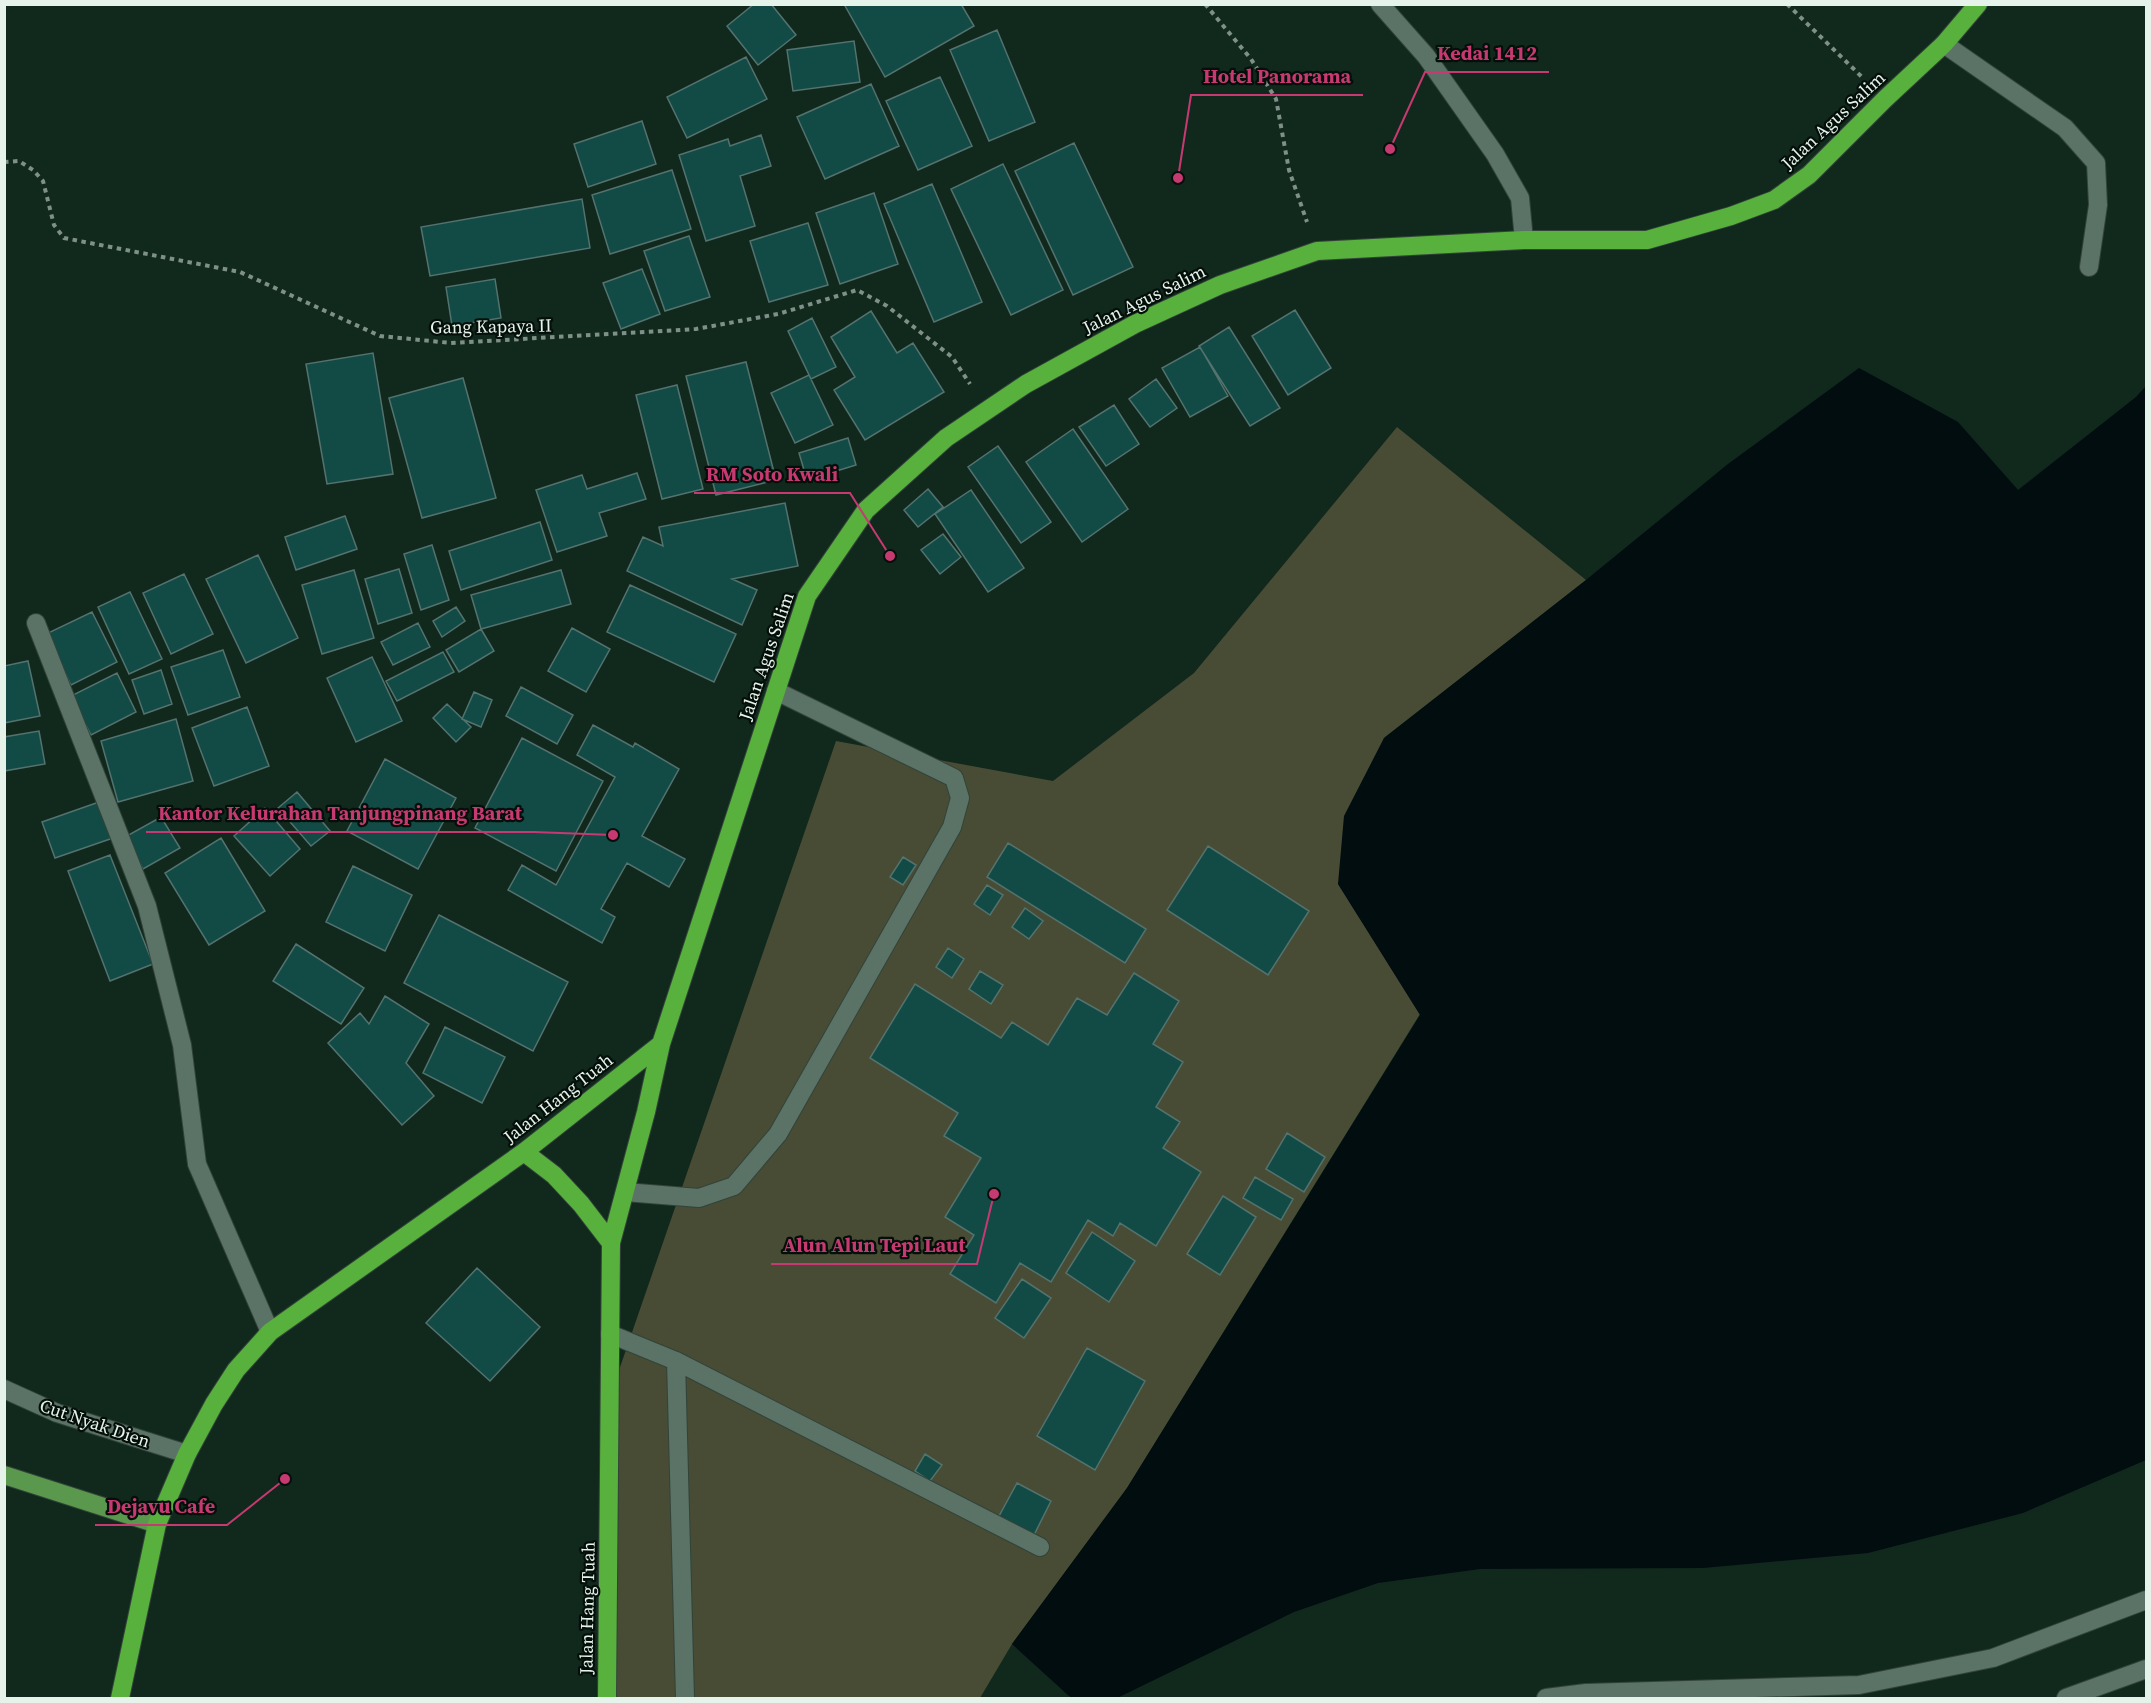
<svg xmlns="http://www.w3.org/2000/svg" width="2151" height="1703" font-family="'Source Serif 4',serif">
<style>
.green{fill:#484c34}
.water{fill:#010d0f}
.building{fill:#124b45;stroke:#54726e;stroke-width:1.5}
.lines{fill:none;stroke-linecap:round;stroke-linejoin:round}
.minor-casing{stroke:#324339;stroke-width:20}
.major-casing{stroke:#324339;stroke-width:20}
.highway-casing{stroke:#324339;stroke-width:20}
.path{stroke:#7e9087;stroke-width:4;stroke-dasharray:4.5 4.5;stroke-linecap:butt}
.minor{stroke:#5a7366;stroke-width:18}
.major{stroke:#59984d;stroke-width:18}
.highway{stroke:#58b03d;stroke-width:18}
.labels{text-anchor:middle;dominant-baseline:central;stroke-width:4.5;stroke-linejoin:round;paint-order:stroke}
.street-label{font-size:18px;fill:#e5f3eb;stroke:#050f0a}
.leader{fill:none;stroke:#c73971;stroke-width:2}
.callout-dot{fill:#c73971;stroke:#050f0a;stroke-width:2}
.callout-label{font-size:20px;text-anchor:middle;font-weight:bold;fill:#c73971;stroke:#050f0a;stroke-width:4.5;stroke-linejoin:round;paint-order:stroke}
</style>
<rect width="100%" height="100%" fill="#11281d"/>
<!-- green -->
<path class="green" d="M1397,427L1586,580L1384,738L1338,884L1420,1014L1127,1488L1012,1644L980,1698H611L618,1373L836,741L1053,781L1194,673Z"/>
<!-- water -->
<path class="water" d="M1859,368L1958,422L2018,490L2136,397L2146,386V1460L2023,1513L1868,1553L1703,1568L1480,1569L1378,1583L1294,1612L1117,1698H1073L1069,1696L1012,1644L1127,1488L1420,1015L1338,884L1344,816L1384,738L1586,580L1728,464Z"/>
<!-- building -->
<path class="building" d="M754,4H771L796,35L758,65L727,26Z
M844,4H961L974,26L885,77Z
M997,30L1035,122L989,141L950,50Z
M854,41L860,82L793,91L787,50Z
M746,57L767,99L687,138L667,97Z
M940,77L972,146L918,170L886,101Z
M871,84L899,146L825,179L797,117Z
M642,121L656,164L588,187L574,144Z
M761,135L771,166L740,176L755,226L706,241L679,155L728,139L730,146Z
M1074,143L1133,267L1073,295L1015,171Z
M1003,164L1063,290L1011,315L951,189Z
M672,170L691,229L610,254L592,195Z
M932,184L982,302L934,322L884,204Z
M874,193L898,264L840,284L816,213Z
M582,199L590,248L430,276L421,227Z
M808,223L828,285L769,302L750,241Z
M689,236L710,297L665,311L644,251Z
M642,269L660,314L621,329L603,283Z
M495,279L501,318L452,326L446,287Z
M1295,310L1331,368L1288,395L1252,336Z
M871,311L897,353L913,343L944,392L865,440L834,390L855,377L831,337Z
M812,318L836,367L811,379L788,331Z
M1229,327L1280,408L1250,426L1199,346Z
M1200,347L1228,396L1190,417L1162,368Z
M373,353L393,474L327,484L306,364Z
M746,362L776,480L716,495L686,376Z
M809,375L833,425L795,443L771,393Z
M463,378L496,498L422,518L389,398Z
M1156,379L1177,408L1150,427L1129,399Z
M677,385L703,489L662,499L636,395Z
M1114,405L1139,444L1106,466L1079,427Z
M1073,429L1128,509L1082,542L1026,462Z
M848,438L856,465L807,480L799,453Z
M998,446L1051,522L1021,543L968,467Z
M637,473L646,499L599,513L607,536L557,552L536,490L582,475L587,489Z
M928,489L943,507L918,527L904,510Z
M971,490L1024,568L988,592L935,514Z
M785,503L798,566L732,579L757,590L742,625L627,571L643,537L663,546L659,527Z
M345,516L357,549L296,570L285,537Z
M540,522L552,560L461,590L449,551Z
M943,534L961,557L940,574L921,550Z
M432,545L449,600L421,610L404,554Z
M258,555L298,638L246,663L206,579Z
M399,569L412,613L378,624L365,579Z
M354,570L374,638L322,654L302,585Z
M561,570L571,604L481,629L471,595Z
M184,574L213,634L171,654L143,593Z
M630,585L736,634L714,682L607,632Z
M130,592L162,659L129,674L98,607Z
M456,607L465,621L442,637L433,621Z
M92,612L117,662L71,685L46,634Z
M418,623L430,647L393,665L381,642Z
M572,628L610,649L586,692L548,671Z
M481,629L494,651L459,672L446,650Z
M223,650L240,697L188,715L171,667Z
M443,652L454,672L397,701L386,681Z
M372,657L402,721L356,742L327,678Z
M28,661L40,716L4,723V666Z
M161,670L172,704L144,714L132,680Z
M117,673L136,712L91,735L71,696Z
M521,687L573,715L557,744L506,716Z
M474,692L492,700L481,727L462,719Z
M447,704L471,727L456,742L433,718Z
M247,707L269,766L214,786L192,728Z
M176,719L193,781L118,802L101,741Z
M593,725L633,747L635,743L679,769L642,836L685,859L669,887L627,863L601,909L615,917L602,943L508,890L522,865L556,885L615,777L577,755Z
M39,731L45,764L4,771V737Z
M522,738L603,781L556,871L475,828Z
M385,759L456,798L418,869L347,831Z
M297,792L330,831L311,846L278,808Z
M99,802L113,838L55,858L42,822Z
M265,808L300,849L270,876L234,836Z
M161,817L180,848L143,869L125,837Z
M221,838L265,911L209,945L165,873Z
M1008,843L1146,929L1125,963L987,877Z
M1208,846L1309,911L1268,975L1167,910Z
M110,855L153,964L110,981L68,871Z
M903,857L916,865L903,885L890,877Z
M353,866L412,895L385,951L326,922Z
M987,885L1003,895L990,915L974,904Z
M1025,908L1043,921L1029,939L1012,927Z
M439,915L568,982L533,1051L404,983Z
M296,944L364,988L341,1024L273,981Z
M948,948L964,959L952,978L936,967Z
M980,971L1003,985L991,1004L969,989Z
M1134,973L1179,1001L1153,1044L1183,1062L1156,1107L1180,1122L1163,1148L1201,1172L1156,1246L1120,1223L1113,1236L1088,1220L1051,1282L1020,1263L996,1303L950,1274L974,1235L945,1217L981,1158L944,1136L958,1113L870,1058L915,984L1001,1038L1012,1022L1048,1045L1077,998L1107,1015Z
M385,996L429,1024L406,1063L434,1096L402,1125L328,1043L360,1013L369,1024Z
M445,1027L505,1057L482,1103L423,1073Z
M1287,1133L1325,1157L1304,1192L1266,1169Z
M1255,1177L1293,1199L1281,1220L1243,1198Z
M1223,1196L1256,1217L1220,1275L1187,1254Z
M1092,1232L1135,1261L1109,1302L1066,1273Z
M477,1268L540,1327L490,1381L426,1323Z
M1022,1279L1051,1298L1024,1338L995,1318Z
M1087,1348L1145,1381L1095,1470L1037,1436Z
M925,1454L942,1465L930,1481L915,1471Z
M1017,1483L1051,1501L1033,1537L998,1518Z"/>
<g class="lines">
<!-- minor casing -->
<g class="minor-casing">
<path id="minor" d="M1380,4L1426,56L1495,154L1520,198L1524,240
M1944,44L2065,128L2096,163L2098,205L2089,267
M36,623L147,906L182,1045L197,1164L270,1332
M625,1192L699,1198L734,1186L778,1134L952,827L960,798L954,778L776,691
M610,1334L676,1361L1040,1547
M676,1361L685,1698
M4,1389L57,1413L187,1454
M1546,1698L1586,1693L1859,1685L1993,1658L2146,1600
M2066,1698L2146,1669"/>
</g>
<!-- major casing -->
<g class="major-casing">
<path id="major" d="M4,1475L157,1524"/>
</g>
<!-- highway casing -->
<g class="highway-casing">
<path id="highway" d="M524,1152L554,1175L581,1204L611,1243
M120,1698L157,1524L187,1454L214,1404L236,1370L270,1332L524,1152L661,1044
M607,1698L611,1243L646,1112L661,1044L807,596L866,510L946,438L1026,384L1135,324L1220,285L1317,251L1524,240H1647L1731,216L1774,200L1809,175L1885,99L1944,44L1978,4"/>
</g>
<!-- path -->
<path class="path" d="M1205,4L1251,59L1276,99L1289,170L1307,222
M1787,4L1864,79
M4,162L19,161L33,170L43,181L54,225L64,238L240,272L380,336L451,343L696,329L778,314L857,290L887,306L952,357L970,384"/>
<!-- minor -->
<use href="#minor" class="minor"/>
<!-- major -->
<use href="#major" class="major"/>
<!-- highway -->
<use href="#highway" class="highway"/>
</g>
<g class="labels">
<!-- street labels -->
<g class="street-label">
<text transform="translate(1833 120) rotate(-43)">Jalan Agus Salim</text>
<text transform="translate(1144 299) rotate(-26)">Jalan Agus Salim</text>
<text transform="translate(491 326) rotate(-1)">Gang Kapaya II</text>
<text transform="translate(766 656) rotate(-71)">Jalan Agus Salim</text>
<text transform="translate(558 1098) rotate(-38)">Jalan Hang Tuah</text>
<text transform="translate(95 1423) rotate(19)">Cut Nyak Dien</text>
<text transform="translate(587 1608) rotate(-89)">Jalan Hang Tuah</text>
</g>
</g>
<!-- callouts -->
<path class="leader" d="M1390 149L1425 72H1549M1178 178L1191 95H1363M890 556L850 493H694M613 835L534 832H146M994 1194L977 1264H771M285 1479L227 1525H95"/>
<g class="callout-dot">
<circle cx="1390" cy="149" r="6"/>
<circle cx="1178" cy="178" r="6"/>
<circle cx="890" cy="556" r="6"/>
<circle cx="613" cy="835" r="6"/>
<circle cx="994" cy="1194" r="6"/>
<circle cx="285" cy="1479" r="6"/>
</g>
<g class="callout-label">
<text x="1487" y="60">Kedai 1412</text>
<text x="1277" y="83">Hotel Panorama</text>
<text x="772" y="481">RM Soto Kwali</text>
<text x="340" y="820">Kantor Kelurahan Tanjungpinang Barat</text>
<text x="874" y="1252">Alun Alun Tepi Laut</text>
<text x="161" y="1513">Dejavu Cafe</text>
</g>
<!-- border -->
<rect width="2151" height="1703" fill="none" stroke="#e5f3eb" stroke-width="12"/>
</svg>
